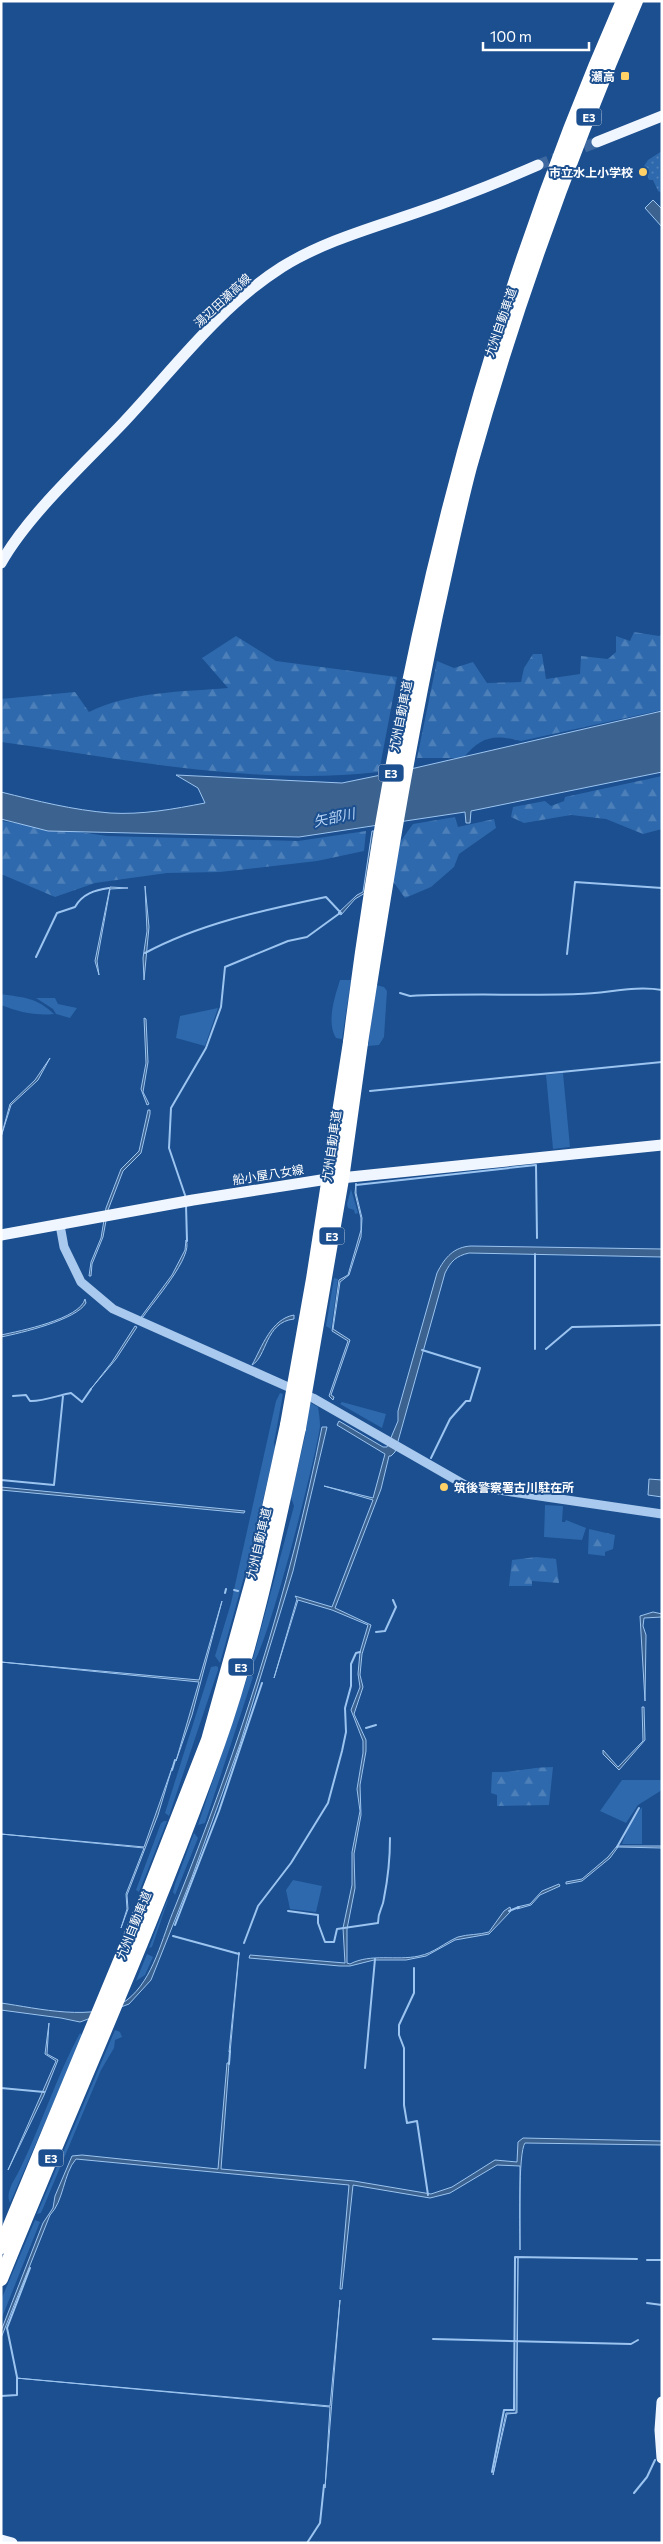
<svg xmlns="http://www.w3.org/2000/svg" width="663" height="2544" font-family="Commissioner,'Noto Sans JP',sans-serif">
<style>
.grass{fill:#2e69ad}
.forest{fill:url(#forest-firs)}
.park{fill:url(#park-dots)}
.water{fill:#3c6290;stroke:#9cc4f0}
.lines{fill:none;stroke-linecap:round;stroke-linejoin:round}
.stream{stroke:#9cc4f0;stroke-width:2}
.major-tunnel{stroke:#3d69a0;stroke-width:11;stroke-dasharray:11 5.5;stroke-linecap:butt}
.minor{stroke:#a9c9ee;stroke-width:9}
.major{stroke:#f0f6ff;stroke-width:11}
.highway{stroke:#fff;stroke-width:14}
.highway-bridge{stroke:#fff;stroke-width:14}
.poi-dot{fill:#ffd166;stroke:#1b4f8f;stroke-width:2}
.labels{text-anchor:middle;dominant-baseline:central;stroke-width:4;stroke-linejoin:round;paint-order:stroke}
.shield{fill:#1b4f8f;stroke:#bbcadd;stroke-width:1}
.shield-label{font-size:11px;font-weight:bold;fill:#fff}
.poi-label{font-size:12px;font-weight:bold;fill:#fff;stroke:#1b4f8f;text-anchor:end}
.street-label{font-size:12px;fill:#fff;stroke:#1b4f8f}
.water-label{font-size:14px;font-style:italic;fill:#b5d3f5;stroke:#1b4f8f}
</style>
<defs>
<pattern id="forest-firs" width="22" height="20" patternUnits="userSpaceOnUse" patternTransform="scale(1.25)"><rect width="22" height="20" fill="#2e69ad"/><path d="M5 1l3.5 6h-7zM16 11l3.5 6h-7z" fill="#4d80b9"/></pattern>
<pattern id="park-dots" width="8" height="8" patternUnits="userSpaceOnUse" patternTransform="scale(1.25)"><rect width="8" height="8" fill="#2e69ad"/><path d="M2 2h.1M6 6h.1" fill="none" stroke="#4d80b9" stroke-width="1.8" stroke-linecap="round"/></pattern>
</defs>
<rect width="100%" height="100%" fill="#1b4f8f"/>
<!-- grass -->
<path class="grass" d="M340,980H351L342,1039L336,1038C326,1022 335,996 340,980Z
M376,985L384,987L387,991L384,1037L379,1045L368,1046Z
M1,994C25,998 36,997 54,1014C35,1016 19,1012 1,1005Z
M36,998H55L58,1004L77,1008L70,1018L56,1014L53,1009Z
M218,1008L205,1046L176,1038L180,1016Z
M563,1073L570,1147L553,1149L546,1075Z
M351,1189L358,1213L355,1214L354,1210L348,1208L347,1204Z
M334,1278L338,1279L331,1329L326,1326Z
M280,1393L283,1394L274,1443L275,1448L252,1548L220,1663L215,1656L231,1603L276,1401Z
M309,1402L318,1407C319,1413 320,1420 320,1426C317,1454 265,1658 251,1666L294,1506L291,1497L305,1436Z
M342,1402L386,1414L382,1428L340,1404Z
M545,1505L563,1506L562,1522H565L566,1520L586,1528L582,1540L544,1537Z
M216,1666L218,1667V1670L169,1816L165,1813L211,1667Z
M249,1672L253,1677L205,1823L198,1825Z
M622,1780H662V1790L638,1805L626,1823L600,1811Z
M642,1807V1844H622L630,1823Z
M164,1821H167L139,1892L136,1890L161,1823Z
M194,1833L198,1838L175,1895L173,1892L175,1884Z
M293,1880L322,1886L316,1912L290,1909L286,1890Z
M168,1900L152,1947L149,1948L167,1901Z
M147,1954L153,1957L145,1975L136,1981Z
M115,2030L120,2032L122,2037L115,2040L114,2048L101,2070L41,2213L37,2214Z
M80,2033L83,2035L10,2203C5,2192 14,2181 19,2171C41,2126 56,2077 80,2033Z
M35,2220L40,2222L1,2320V2300Z"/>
<!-- forest -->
<path class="forest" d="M634,632L659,636L662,634V710L521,741C493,734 482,736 463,758H417L437,661L454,668L473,662L487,683L521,682L524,668L533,654H542L546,679L580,674L581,656L608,659L616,652V636L630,641Z
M236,636L276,661L397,677L379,772C253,786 126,759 1,742V699L75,692L89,712C132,691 182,692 228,688L202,658Z
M662,776V829L643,834L606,819L571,815L524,823L511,817L513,807L545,801L551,806L564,801L565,797Z
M455,817L458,827L494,819L496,828L459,854L454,867L431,887L405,898L392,880L400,842L413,824Z
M1,821L107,836L298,841L366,831L364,851L317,861L220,872L167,873L95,883L55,897L1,874Z
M589,1529L615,1535L613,1549L605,1552V1556L588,1554Z
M536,1557L556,1559L559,1583L532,1581V1586H509L512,1560Z
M553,1767L549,1805L497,1806V1795L491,1793L492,1772C513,1773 532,1767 553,1767Z"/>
<!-- park -->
<path class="park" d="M662,151V193L658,191L653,180H649L644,166L648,160Z"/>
<!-- water -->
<path class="water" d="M653,200L662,209V227L645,208Z
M662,711V772L471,811L470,823H466L465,812L299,837L48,831L1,819V792C37,801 73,810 110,813C142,815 174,809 205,803L198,788L176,775L342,783L415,768Z
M372,831H374L365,893L355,899L341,915L338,913L357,895L363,892Z
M145,886L149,927L144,980L143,958L147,931Z
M110,887L128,888L110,889L97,961L99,975L95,961Z
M144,1018L146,1019L148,1062L143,1092L149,1104L147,1105L141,1089L146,1063Z
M50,1058L38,1080L11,1105L1,1137L10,1104L35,1080Z
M148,1110H150V1114L141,1153L123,1171L108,1210L103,1237L92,1264L91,1276H89L91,1262L101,1238L106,1208L121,1169L139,1151Z
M356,1183V1193L362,1218L361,1237L349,1275L340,1282L333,1329L350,1340L331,1395L334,1397L333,1400L329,1396L348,1341L332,1331L339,1280L348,1275L361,1230V1218L355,1193Z
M186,1240C194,1256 153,1302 143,1317H141L172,1275L185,1250Z
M471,1246L662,1249V1257L469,1253C456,1256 451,1261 445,1273L395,1452L391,1456H389L381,1489L335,1608L371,1625L362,1654L360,1675L363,1687L354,1714L366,1740V1751L360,1785L361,1815L354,1854L355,1888L347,1929V1963L350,1964C371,1953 396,1961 419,1956C434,1953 444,1943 458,1937C468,1934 479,1935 489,1932L504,1911L510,1907L511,1911L489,1934L455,1940L426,1956L406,1960H374L350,1966H340L249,1958L250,1955L345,1963L343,1928L352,1885V1852L360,1811L357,1789L363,1753V1741L351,1710L360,1687L358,1674L360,1652L368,1625L332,1610L298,1600L274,1678L297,1599L295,1596L332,1607L373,1500L324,1486L373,1498L385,1454L337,1425L339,1421L383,1447H387L398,1421V1411L437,1273C445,1257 454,1247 471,1246Z
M85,1299L86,1303C76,1320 21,1333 1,1337V1335C20,1331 80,1319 85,1299Z
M294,1315V1319C265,1322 267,1357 252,1365C262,1347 271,1319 294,1315Z
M135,1326L137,1327L116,1359L90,1390L112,1362Z
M322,1427H327L293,1571L240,1744L192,1877L151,1980L129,2004L80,2022L61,2018L1,2010V2003C37,2008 96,2023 127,2000C154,1979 162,1937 175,1907C237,1753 290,1590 322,1427Z
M649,1479L662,1480V1497L648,1495Z
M1,1487L245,1511L244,1513L1,1490Z
M222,1601L192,1715L176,1761L199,1682L1,1662L199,1680Z
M653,1612L662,1614V1617L644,1618L643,1626L646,1635L645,1701L640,1616Z
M642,1707H644L645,1740L619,1770L603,1754V1750L618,1767L643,1741Z
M172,1768L158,1815L127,1895L128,1909L121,1928L127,1909L126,1894L144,1848L1,1834L144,1847Z
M617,1846H662V1848L618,1847L610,1858L582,1881L566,1884V1882L582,1879L608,1857Z
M559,1884L560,1886L540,1895L531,1905L517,1909V1907L530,1904L542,1891Z
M239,1952V1955L230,2053L229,2052Z
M49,2023L47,2054L58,2060L44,2095L8,2170L56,2061L45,2054Z
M227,2063H229L221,2169L354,2181L431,2194L452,2187L495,2160L517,2162L518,2142L523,2138L662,2141V2145L525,2143C518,2152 520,2233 520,2250V2166L497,2165L450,2193L430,2198L353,2185L342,2289H340L349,2185L76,2159C63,2174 64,2201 50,2215L1,2338V2331L43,2223L53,2208L55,2196L72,2156L82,2155L218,2169Z
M518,2258L517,2413L507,2414L493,2475L506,2413H516Z
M340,2300L325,2488L330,2407L16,2378L330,2406Z"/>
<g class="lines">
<!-- stream -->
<path class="stream" d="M145,953C201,923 265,910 326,897L341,913
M567,954L575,882L662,888
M36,957L57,913L75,907C82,894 95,890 109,888
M400,993L410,996C466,993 522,996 578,994C606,994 633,985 662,990
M370,1091L662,1062
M356,1185L536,1165L537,1238
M186,1198L169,1148L171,1108L206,1048L221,1007L225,967L288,941L307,937L340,913
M186,1205L187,1241
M535,1349V1254
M546,1349L572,1327L662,1325
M422,1350L480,1368L470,1401H466L450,1419L431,1458
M13,1396L26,1395L30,1401C40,1402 60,1395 71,1393L82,1402L91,1389
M1,1480L54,1485L63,1396
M234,1590L238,1591
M225,1593L226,1589
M376,1632L385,1631L396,1607L393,1600
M366,1728L376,1725
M172,1770L175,1760
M617,1847L639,1808
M288,1911L318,1915V1923L325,1942H334L337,1929L378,1923C378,1909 383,1909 384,1898C388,1878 390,1859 390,1838
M509,1911L519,1907
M175,1925L219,1811L262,1683
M173,1936L239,1954
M244,1943L258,1906L291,1863L328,1803L342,1751L346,1732L345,1708L351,1686V1664L356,1653L360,1652
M414,1968V1993L399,2025V2035L404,2048V2105L407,2123L417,2121L428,2195
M229,2064L230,2051
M365,2068L375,1959
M1,2088L44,2092
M647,2260H662
M647,2303L662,2305
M433,2339L631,2344L638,2340
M1,2396L17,2395V2377L7,2328L30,2268
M1,2423V2458
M492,2472L504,2410H514L515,2257L637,2259
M634,2493L647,2477L655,2460
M307,2543L320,2523L324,2485"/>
<!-- major-tunnel -->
<path class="major-tunnel" d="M538,165L597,142"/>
<!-- minor -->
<path class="minor" d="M60,1225L64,1247L81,1282L113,1309L313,1398L465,1485L662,1514"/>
<!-- major -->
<path class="major" d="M597,142L662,116
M1,563C28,515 84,464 123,423C173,370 219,307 282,267C324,241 372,228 418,212C459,198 499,182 538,165
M1,1235L193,1200L321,1180L662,1145
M662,2402L660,2430L662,2458
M1,2540L12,2543"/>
<!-- highway -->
<path class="highway" d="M350,1042C395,681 476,335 623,1
M361,1043C383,900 406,757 436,615C447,566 457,516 470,467C514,309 571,152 636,1
M1,2247L147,1896L208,1740L256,1567L287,1425
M1,2279C73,2101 153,1926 218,1744C254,1642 276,1534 299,1428"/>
<!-- highway-bridge -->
<path class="highway-bridge" d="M287,1425L313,1279L350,1042
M299,1428L342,1179L361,1043"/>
</g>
<!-- markers -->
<g class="poi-dot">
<rect x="620" y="71" width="10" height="10" rx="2.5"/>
<circle cx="643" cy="172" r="5"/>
<circle cx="444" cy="1487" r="5"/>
</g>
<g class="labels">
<!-- shield labels -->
<g class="shield">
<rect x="576.5" y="108.5" width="25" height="17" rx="4"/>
<rect x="378.5" y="764.5" width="25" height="17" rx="4"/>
<rect x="319.5" y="1227.5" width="25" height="17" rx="4"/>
<rect x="228.5" y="1658.5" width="25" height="17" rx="4"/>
<rect x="38.5" y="2149.5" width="25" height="17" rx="4"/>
</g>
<g class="shield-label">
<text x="589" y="117">E3</text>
<text x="391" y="773">E3</text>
<text x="332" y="1236">E3</text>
<text x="241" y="1667">E3</text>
<text x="51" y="2158">E3</text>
</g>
<!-- poi labels -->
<g class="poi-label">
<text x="615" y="76">瀬高</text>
<text x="633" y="172">市立水上小学校</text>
<text x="454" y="1487" text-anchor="start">筑後警察署古川駐在所</text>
</g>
<!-- street labels -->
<g class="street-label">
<text transform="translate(222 300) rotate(-43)">湯辺田瀬高線</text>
<text transform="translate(500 322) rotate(-71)">九州自動車道</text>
<text transform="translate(400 716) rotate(-79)">九州自動車道</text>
<text transform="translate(331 1146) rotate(-82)">九州自動車道</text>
<text transform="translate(268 1174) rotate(-9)">船小屋八女線</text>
<text transform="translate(258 1543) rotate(-77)">九州自動車道</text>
<text transform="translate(133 1925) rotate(-68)">九州自動車道</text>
</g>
<!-- water labels -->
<g class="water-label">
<text transform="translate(334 817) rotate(-12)">矢部川</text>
</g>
</g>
<!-- border -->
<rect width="663" height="2544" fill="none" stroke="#ffffff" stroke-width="5"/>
<!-- scale -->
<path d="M483 42v8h106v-8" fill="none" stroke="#ffffff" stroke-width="2.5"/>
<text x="490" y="42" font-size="15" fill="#ffffff" stroke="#1b4f8f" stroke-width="4" paint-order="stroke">100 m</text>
</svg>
